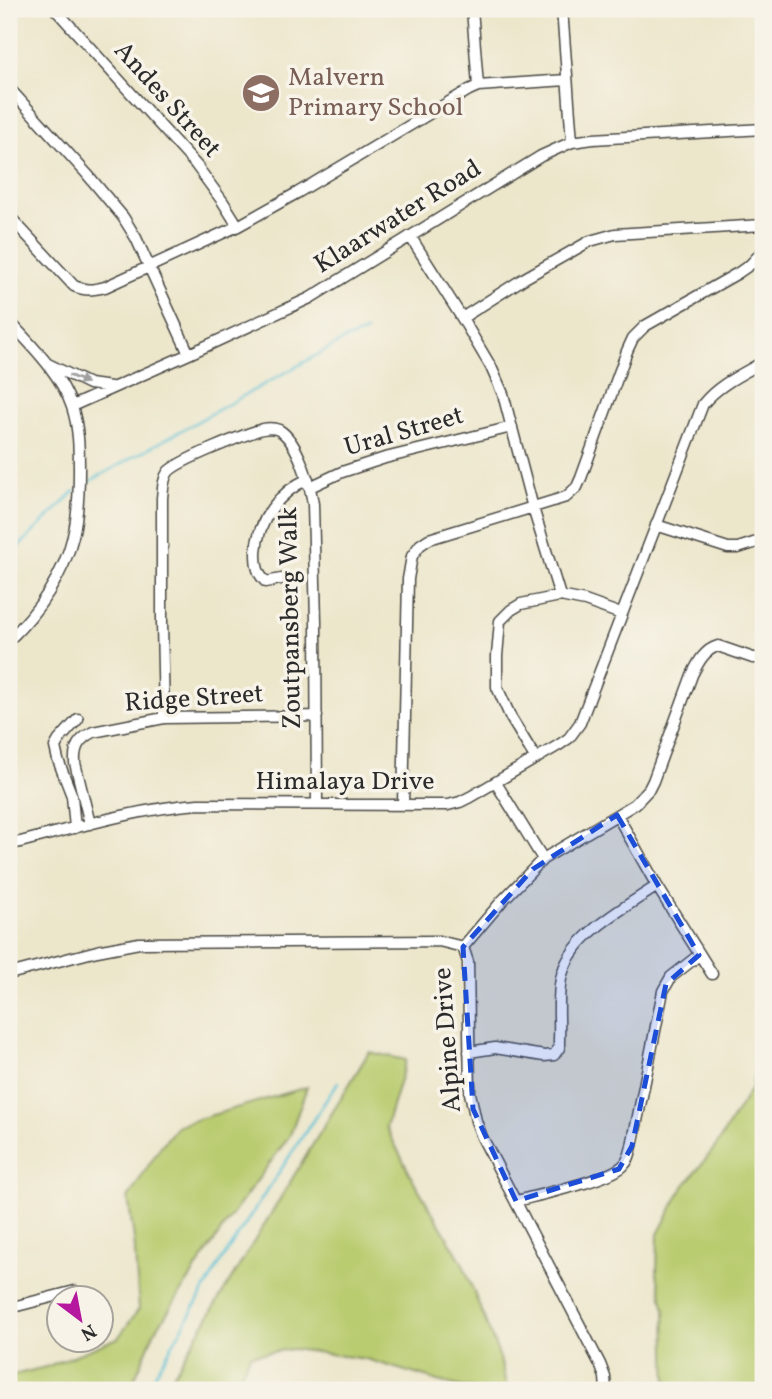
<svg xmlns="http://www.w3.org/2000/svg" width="772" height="1399" font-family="Vollkorn,serif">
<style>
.green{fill:#b9cc70;stroke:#727c4e;stroke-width:2}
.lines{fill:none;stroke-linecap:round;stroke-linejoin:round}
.stream{stroke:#57bfd4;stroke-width:2.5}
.minor-casing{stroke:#484743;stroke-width:13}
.minor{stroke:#fff;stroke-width:10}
.oneway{fill:#a0a0a0}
.marked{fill:#1d4ed8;fill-opacity:0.2;stroke:#1d4ed8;stroke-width:5;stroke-dasharray:14 9;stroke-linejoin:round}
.labels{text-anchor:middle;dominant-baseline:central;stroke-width:7;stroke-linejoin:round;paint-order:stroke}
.education-label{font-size:26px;fill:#785e54;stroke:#f7f3e8;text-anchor:start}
.street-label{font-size:26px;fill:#2b2b2b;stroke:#f7f3e8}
</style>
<rect width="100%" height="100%" fill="#f7f3e8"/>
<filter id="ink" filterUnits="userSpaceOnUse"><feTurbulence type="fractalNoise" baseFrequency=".0143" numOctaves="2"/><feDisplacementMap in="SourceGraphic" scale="14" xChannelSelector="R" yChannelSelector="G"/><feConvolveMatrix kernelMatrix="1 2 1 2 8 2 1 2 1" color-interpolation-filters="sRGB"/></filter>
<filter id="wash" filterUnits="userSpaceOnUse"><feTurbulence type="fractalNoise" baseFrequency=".00686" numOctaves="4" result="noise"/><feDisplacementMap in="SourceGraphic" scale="28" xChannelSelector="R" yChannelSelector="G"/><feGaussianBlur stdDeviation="1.57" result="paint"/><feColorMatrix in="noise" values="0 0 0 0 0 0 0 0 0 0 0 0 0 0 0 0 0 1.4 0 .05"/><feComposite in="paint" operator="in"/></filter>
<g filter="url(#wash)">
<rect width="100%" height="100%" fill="#ece6cb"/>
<!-- green -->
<path class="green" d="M763,1023V1390H667L665,1310L657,1275L658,1234L682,1189L716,1146L752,1087Z
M369,1052L406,1060L386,1127L412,1178L462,1262L500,1358L507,1390H478L445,1383L366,1359L292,1349L250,1355L233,1390H164Z
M307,1087L290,1135L227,1222L154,1333L130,1390H9V1376L46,1367L118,1338L139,1309L134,1238L128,1198L161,1146L178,1125Z"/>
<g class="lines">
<!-- stream -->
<path class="stream" d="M83,485L344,340L366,332
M9,556L75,491
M148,1390L156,1373L223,1258L338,1082"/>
</g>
</g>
<g filter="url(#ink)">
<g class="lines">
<!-- minor casing -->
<g class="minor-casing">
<path id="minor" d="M55,9L196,165L223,202L238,226
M472,9L478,86
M562,9L572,142
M9,88L87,174L123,217L136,238L189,354
M9,216L74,286C85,291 93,290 105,287L238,226L297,193L469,90L478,86L567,80
M410,236L462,318L491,367L503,394L533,508L560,596
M462,318L523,279L590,241L615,234L763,225
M9,321C32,346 61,374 72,407C79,428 79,450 79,471C79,493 78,515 73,536C64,575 38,612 9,640
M48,364L89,384L111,387
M72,406L189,354L310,298L541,156L572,142L593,139L763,129
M310,487L342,472L385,458L512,427
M656,525L728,548H738L763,540
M281,579L266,582C257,574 256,564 256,552C258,520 279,492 308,479
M164,718L162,622V498C163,489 163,479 168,472C177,461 248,433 263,429C268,428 274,428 279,430C298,441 310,484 313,504L316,622L317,804
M536,759L511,718L497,687V656L500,621L511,610L521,604L560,596L585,601L621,614
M496,783L543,859
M403,805L408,579L412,556L420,545L429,539L566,497L577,487L581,478L627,351L633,338L645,326L738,273L751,264L763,251
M617,815L657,886L712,974
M90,824L75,763C74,747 79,739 93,732L164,718L317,716
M75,828L72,796L58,760L55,747L59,740L78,719
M9,845C71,829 134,809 198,804L448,805L460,802L470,797L559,745L569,738L580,723L703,404C718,385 742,374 763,362
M463,947L468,962L470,1093L476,1121L482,1137L600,1364L605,1377L606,1390
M463,947L502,901L543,859L635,804L649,789L653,781L692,675C698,663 704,650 718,646L753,658H763
M9,974L97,951L139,943L439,941L463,947
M469,1052L495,1048L544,1056L554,1055L559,1048V1040C560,1020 557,999 561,979C569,936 623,909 657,886
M516,1201C539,1195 608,1180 623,1166C629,1160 630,1154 632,1146L663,991L671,977L699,955
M9,1308L75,1291"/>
</g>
<!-- minor -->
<use href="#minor" class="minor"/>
</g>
<!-- one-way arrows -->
<defs><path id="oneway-solid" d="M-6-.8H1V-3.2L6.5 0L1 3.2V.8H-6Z" transform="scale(1.75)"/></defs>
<use class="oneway" href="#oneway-solid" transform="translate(78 379) rotate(23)"/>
</g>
<!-- marked area -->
<path class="marked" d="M617,815L699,955L666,984L632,1146L619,1169L516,1201L473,1109L463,947L533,869Z"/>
<!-- icons -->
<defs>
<g id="school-disc" transform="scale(2.0125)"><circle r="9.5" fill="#8d6e63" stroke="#f7f3e8"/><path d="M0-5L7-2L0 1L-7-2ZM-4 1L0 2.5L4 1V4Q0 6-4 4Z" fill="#fff"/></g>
</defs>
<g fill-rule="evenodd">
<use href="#school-disc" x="261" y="93"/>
</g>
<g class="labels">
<!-- education labels -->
<g class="education-label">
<text x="288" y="78">Malvern<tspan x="288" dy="30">Primary School</tspan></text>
</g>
<!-- street labels -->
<g class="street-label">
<text transform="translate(167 100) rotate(48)">Andes Street</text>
<text transform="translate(398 217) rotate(-32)">Klaarwater Road</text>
<text transform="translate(404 432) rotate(-16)">Ural Street</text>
<text transform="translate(291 618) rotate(-91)">Zoutpansberg Walk</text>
<text transform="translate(194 699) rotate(-4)">Ridge Street</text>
<text x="345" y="782">Himalaya Drive</text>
<text transform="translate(448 1040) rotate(-94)">Alpine Drive</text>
</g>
</g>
<!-- margin -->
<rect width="772" height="1399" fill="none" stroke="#f7f3e8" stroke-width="35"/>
<!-- north arrow -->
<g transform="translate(80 1319) rotate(148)"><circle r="33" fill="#f7f3e8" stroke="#a5a39c" stroke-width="2"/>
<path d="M0-5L12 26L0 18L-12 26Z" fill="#b5179e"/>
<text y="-10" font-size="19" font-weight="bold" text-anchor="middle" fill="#2b2b2b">N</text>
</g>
</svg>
